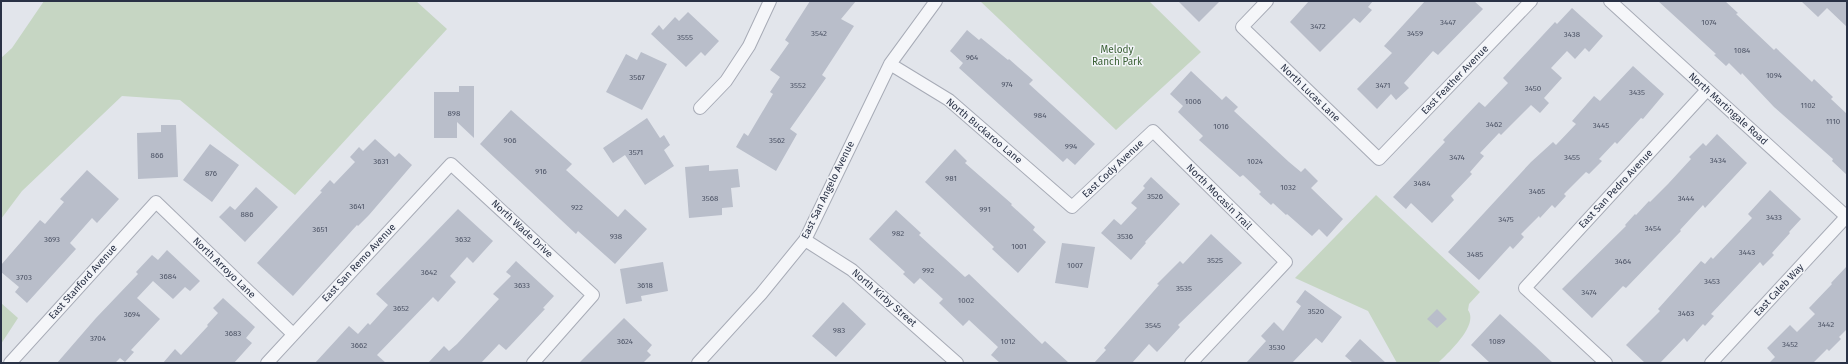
<svg xmlns="http://www.w3.org/2000/svg" width="1848" height="364" font-family="'Fira Sans',sans-serif">
<style>
.green{fill:#c6d6c3}
.building{fill:#b9beca}
.lines{fill:none;stroke-linecap:round;stroke-linejoin:round}
.street-casing{stroke:#a7abb6;stroke-width:14}
.street{stroke:#f5f6f9;stroke-width:12}
.labels{text-anchor:middle;dominant-baseline:central;stroke-width:3;stroke-linejoin:round;paint-order:stroke}
.number-label{font-size:8px;fill:#4d5466}
.park-label{font-size:10px;fill:#3b6135;stroke:#f2f4f8}
.street-label{font-size:10px;fill:#293145;stroke:#f2f4f8}
</style>
<rect width="100%" height="100%" fill="#e2e5eb"/>
<!-- green -->
<path class="green" d="M44,1H416L447,29L295,195L180,100L122,96L22,191L1,219V58L12,48Z
M980,1H1149L1201,52L1116,130Z
M1376,195L1480,292L1469,304L1468,310C1479,325 1449,352 1438,363H1397L1368,311L1295,278Z
M1,303L18,318L1,344Z"/>
<!-- building -->
<path class="building" d="M810,1H856L841,19L854,26L822,75L826,78L790,129L797,134L776,171L736,147L744,133L748,136L773,94L770,92L780,77L770,70L789,43L785,40Z
M1178,1H1220L1199,22Z
M1309,1H1373L1368,7L1372,10L1360,23L1354,18L1320,52L1290,22Z
M1425,1H1474L1483,9L1438,55L1433,51L1404,83L1409,88L1396,100L1391,94L1377,109L1357,89L1392,53L1384,46Z
M1658,1H1725L1738,13L1736,14L1774,50L1776,48L1812,82L1814,79L1833,97L1831,99L1847,114V175L1832,161L1833,159L1774,107L1742,73L1741,75L1729,63L1726,66L1714,55L1716,54Z
M1801,1H1847V27L1827,8L1818,17Z
M1572,8L1603,36L1589,52L1585,48L1575,59L1567,51L1551,68L1562,78L1544,98L1549,103L1540,113L1531,105L1501,135L1499,133L1480,153L1484,156L1470,172L1472,174L1451,196L1454,200L1432,223L1411,203L1406,209L1393,197L1445,142L1443,140L1479,102L1485,107L1508,83L1503,78L1555,22L1557,24Z
M688,12L719,41L705,56L701,52L686,67L651,34L659,25L663,30L675,17L679,21Z
M967,30L979,40L981,38L1008,60L1009,59L1033,80L1029,84L1095,144L1075,165L1067,158L1063,162L959,68L963,63L950,51Z
M641,52L667,64L642,110L606,92L626,54L637,60Z
M1633,66L1664,94L1643,119L1641,118L1617,144L1615,142L1599,159L1602,161L1589,174L1586,172L1564,194L1566,196L1555,208L1552,205L1540,218L1539,216L1521,234L1524,237L1513,249L1510,246L1479,280L1448,252L1531,162L1553,142L1556,145L1576,124L1572,121L1594,96L1600,101Z
M1191,71L1222,100L1226,96L1238,107L1234,111L1289,162L1301,172L1305,168L1318,181L1311,188L1343,219L1327,237L1319,229L1312,236L1287,214L1286,215L1273,203L1271,205L1259,194L1261,192L1243,175L1240,177L1199,140L1203,136L1178,112L1183,106L1170,94Z
M459,86H474V138L457,122V138H434V92H459Z
M511,110L572,164L566,170L618,217L625,209L647,229L615,264L578,231L576,234L480,144Z
M647,118L660,138L664,135L670,145L664,150L674,166L645,185L625,155L613,163L603,148Z
M161,125H176L178,177L138,179L137,133L161,132Z
M1717,134L1747,163L1705,208L1703,205L1680,230L1681,231L1626,288L1623,286L1592,318L1562,289L1626,226L1625,225L1635,214L1636,215L1649,201L1650,202L1668,184L1691,159L1689,157L1703,143L1706,146Z
M375,139L395,157L399,153L412,165L369,215L358,226L357,225L293,296L257,263L322,192L320,191L330,180L334,184L355,162L350,157L359,147L363,151Z
M210,144L239,165L212,202L183,180Z
M955,149L967,161L965,163L1012,204L1011,205L1035,227L1033,230L1046,242L1018,273L992,249L994,247L925,182Z
M709,165V171L738,169L740,187L731,188L733,207L722,208V215L689,218L685,167Z
M87,170L119,199L97,223L92,218L70,243L76,249L27,303L15,292L19,287L1,272V265L40,220L45,224L64,202L60,199Z
M1151,177L1180,204L1145,242L1146,243L1131,260L1101,233L1114,219L1121,225L1137,208L1131,203L1145,188L1143,186Z
M256,187L278,207L245,242L219,217L230,206L235,210Z
M1770,190L1801,219L1789,232L1790,233L1772,253L1774,255L1763,266L1760,262L1711,314L1714,316L1705,326L1703,324L1687,342L1684,338L1660,363H1645L1626,345L1660,311L1658,309L1701,261L1705,264L1711,257L1713,259L1752,218L1748,214Z
M458,209L493,241L473,263L467,257L450,276L456,282L438,302L433,297L377,355L386,363H315L349,326L358,334L368,323L370,325L388,305L376,294Z
M896,210L921,233L919,235L965,277L969,274L1042,344L1045,341L1069,363H1000L991,355L998,347L969,320L963,326L939,303L943,299L920,278L914,284L903,274L905,272L869,239Z
M1211,234L1242,263L1178,325L1180,327L1157,352L1149,344L1132,363H1094L1106,350L1104,348L1159,285L1157,284L1180,261L1183,264Z
M1062,243L1095,247L1088,288L1055,283Z
M167,250L200,281L190,291L185,287L173,299L153,281L137,298L160,319L131,350L134,352L125,362L120,358L115,363H57L96,318L138,274L136,272L152,255L158,260Z
M516,261L554,296L543,308L545,309L506,350L499,344L481,363H428L444,346L449,351L457,344L499,299L493,294L511,276L506,272Z
M663,262L668,291L641,296L642,301L626,304L620,269Z
M1847,266V329L1839,337L1841,339L1829,351L1827,349L1813,363H1769L1775,357L1767,348L1790,325L1797,332L1815,314L1809,308L1832,284L1831,283Z
M1305,290L1342,317L1322,343L1316,338L1292,363H1246L1266,341L1261,336L1274,322L1283,331L1301,306L1296,302Z
M223,298L255,327L246,338L252,343L234,363H163L175,349L181,355L208,326L207,325L218,313L213,308Z
M843,302L866,324L836,357L812,336Z
M1437,309L1447,319L1437,328L1427,319Z
M1500,314L1535,346L1553,363H1490L1471,345Z
M624,318L652,345L647,351L651,355L643,363H579Z
M1360,339L1386,363H1353L1345,356Z"/>
<g class="lines">
<!-- street casing -->
<g class="street-casing">
<path id="street" d="M1267,1L1242,27L1379,159L1531,1
M1610,1L1847,217
M890,64L949,100L1072,207L1153,131L1286,262L1191,363
M700,108L726,81L749,46L770,1
M805,240L852,270L957,363
M10,363L156,202L293,334
M267,363L451,164L593,295L533,363
M698,363L761,294L805,240L890,64L936,1
M1606,363L1525,288L1707,90
M1711,363L1846,217"/>
</g>
<!-- street -->
<use href="#street" class="street"/>
</g>
<g class="labels">
<!-- number labels -->
<g class="number-label">
<text x="1448" y="22">3447</text>
<text x="1709" y="22">1074</text>
<text x="1318" y="26">3472</text>
<text x="819" y="33">3542</text>
<text x="1415" y="33">3459</text>
<text x="1572" y="34">3438</text>
<text x="685" y="37">3555</text>
<text x="1742" y="50">1084</text>
<text x="972" y="57">964</text>
<text x="1774" y="75">1094</text>
<text x="637" y="77">3567</text>
<text x="1007" y="84">974</text>
<text x="798" y="85">3552</text>
<text x="1383" y="85">3471</text>
<text x="1533" y="88">3450</text>
<text x="1637" y="92">3435</text>
<text x="1193" y="101">1006</text>
<text x="1808" y="105">1102</text>
<text x="454" y="113">898</text>
<text x="1040" y="115">984</text>
<text x="1833" y="121">1110</text>
<text x="1494" y="124">3462</text>
<text x="1601" y="125">3445</text>
<text x="1221" y="126">1016</text>
<text x="510" y="140">906</text>
<text x="777" y="140">3562</text>
<text x="1071" y="146">994</text>
<text x="636" y="152">3571</text>
<text x="157" y="155">866</text>
<text x="1457" y="157">3474</text>
<text x="1572" y="157">3455</text>
<text x="1718" y="160">3434</text>
<text x="381" y="161">3631</text>
<text x="1255" y="161">1024</text>
<text x="541" y="171">916</text>
<text x="211" y="173">876</text>
<text x="951" y="178">981</text>
<text x="1422" y="183">3484</text>
<text x="1288" y="187">1032</text>
<text x="1537" y="191">3465</text>
<text x="1155" y="196">3526</text>
<text x="710" y="198">3568</text>
<text x="1686" y="198">3444</text>
<text x="357" y="206">3641</text>
<text x="577" y="207">922</text>
<text x="985" y="209">991</text>
<text x="247" y="214">886</text>
<text x="1774" y="217">3433</text>
<text x="1506" y="219">3475</text>
<text x="1653" y="228">3454</text>
<text x="320" y="229">3651</text>
<text x="898" y="233">982</text>
<text x="616" y="236">938</text>
<text x="1125" y="236">3536</text>
<text x="52" y="239">3693</text>
<text x="463" y="239">3632</text>
<text x="1019" y="246">1001</text>
<text x="1747" y="252">3443</text>
<text x="1475" y="254">3485</text>
<text x="1215" y="260">3525</text>
<text x="1623" y="261">3464</text>
<text x="1075" y="265">1007</text>
<text x="928" y="270">992</text>
<text x="429" y="272">3642</text>
<text x="168" y="276">3684</text>
<text x="24" y="277">3703</text>
<text x="1712" y="281">3453</text>
<text x="522" y="285">3633</text>
<text x="645" y="285">3618</text>
<text x="1184" y="288">3535</text>
<text x="1589" y="292">3474</text>
<text x="966" y="300">1002</text>
<text x="401" y="308">3652</text>
<text x="1316" y="311">3520</text>
<text x="1686" y="313">3463</text>
<text x="132" y="314">3694</text>
<text x="1826" y="324">3442</text>
<text x="1153" y="325">3545</text>
<text x="839" y="330">983</text>
<text x="233" y="333">3683</text>
<text x="98" y="338">3704</text>
<text x="625" y="341">3624</text>
<text x="1008" y="341">1012</text>
<text x="1497" y="341">1089</text>
<text x="1790" y="344">3452</text>
<text x="359" y="345">3662</text>
<text x="1277" y="347">3530</text>
</g>
<!-- park labels -->
<g class="park-label">
<text x="1117" y="50">Melody<tspan x="1117" dy="12">Ranch Park</tspan></text>
</g>
<!-- street labels -->
<g class="street-label">
<text transform="translate(1455 80) rotate(-46)">East Feather Avenue</text>
<text transform="translate(1310 93) rotate(44)">North Lucas Lane</text>
<text transform="translate(1728 109) rotate(42)">North Martingale Road</text>
<text transform="translate(984 131) rotate(40)">North Buckaroo Lane</text>
<text transform="translate(1113 169) rotate(-43)">East Cody Avenue</text>
<text transform="translate(1616 189) rotate(-47)">East San Pedro Avenue</text>
<text transform="translate(828 190) rotate(-64)">East San Angelo Avenue</text>
<text transform="translate(1219 197) rotate(45)">North Mocasin Trail</text>
<text transform="translate(522 229) rotate(43)">North Wade Drive</text>
<text transform="translate(359 263) rotate(-47)">East San Remo Avenue</text>
<text transform="translate(224 268) rotate(44)">North Arroyo Lane</text>
<text transform="translate(83 282) rotate(-48)">East Stanford Avenue</text>
<text transform="translate(1779 290) rotate(-47)">East Caleb Way</text>
<text transform="translate(884 298) rotate(41)">North Kirby Street</text>
</g>
</g>
<!-- border -->
<rect width="1848" height="364" fill="none" stroke="#293145" stroke-width="4"/>
</svg>
